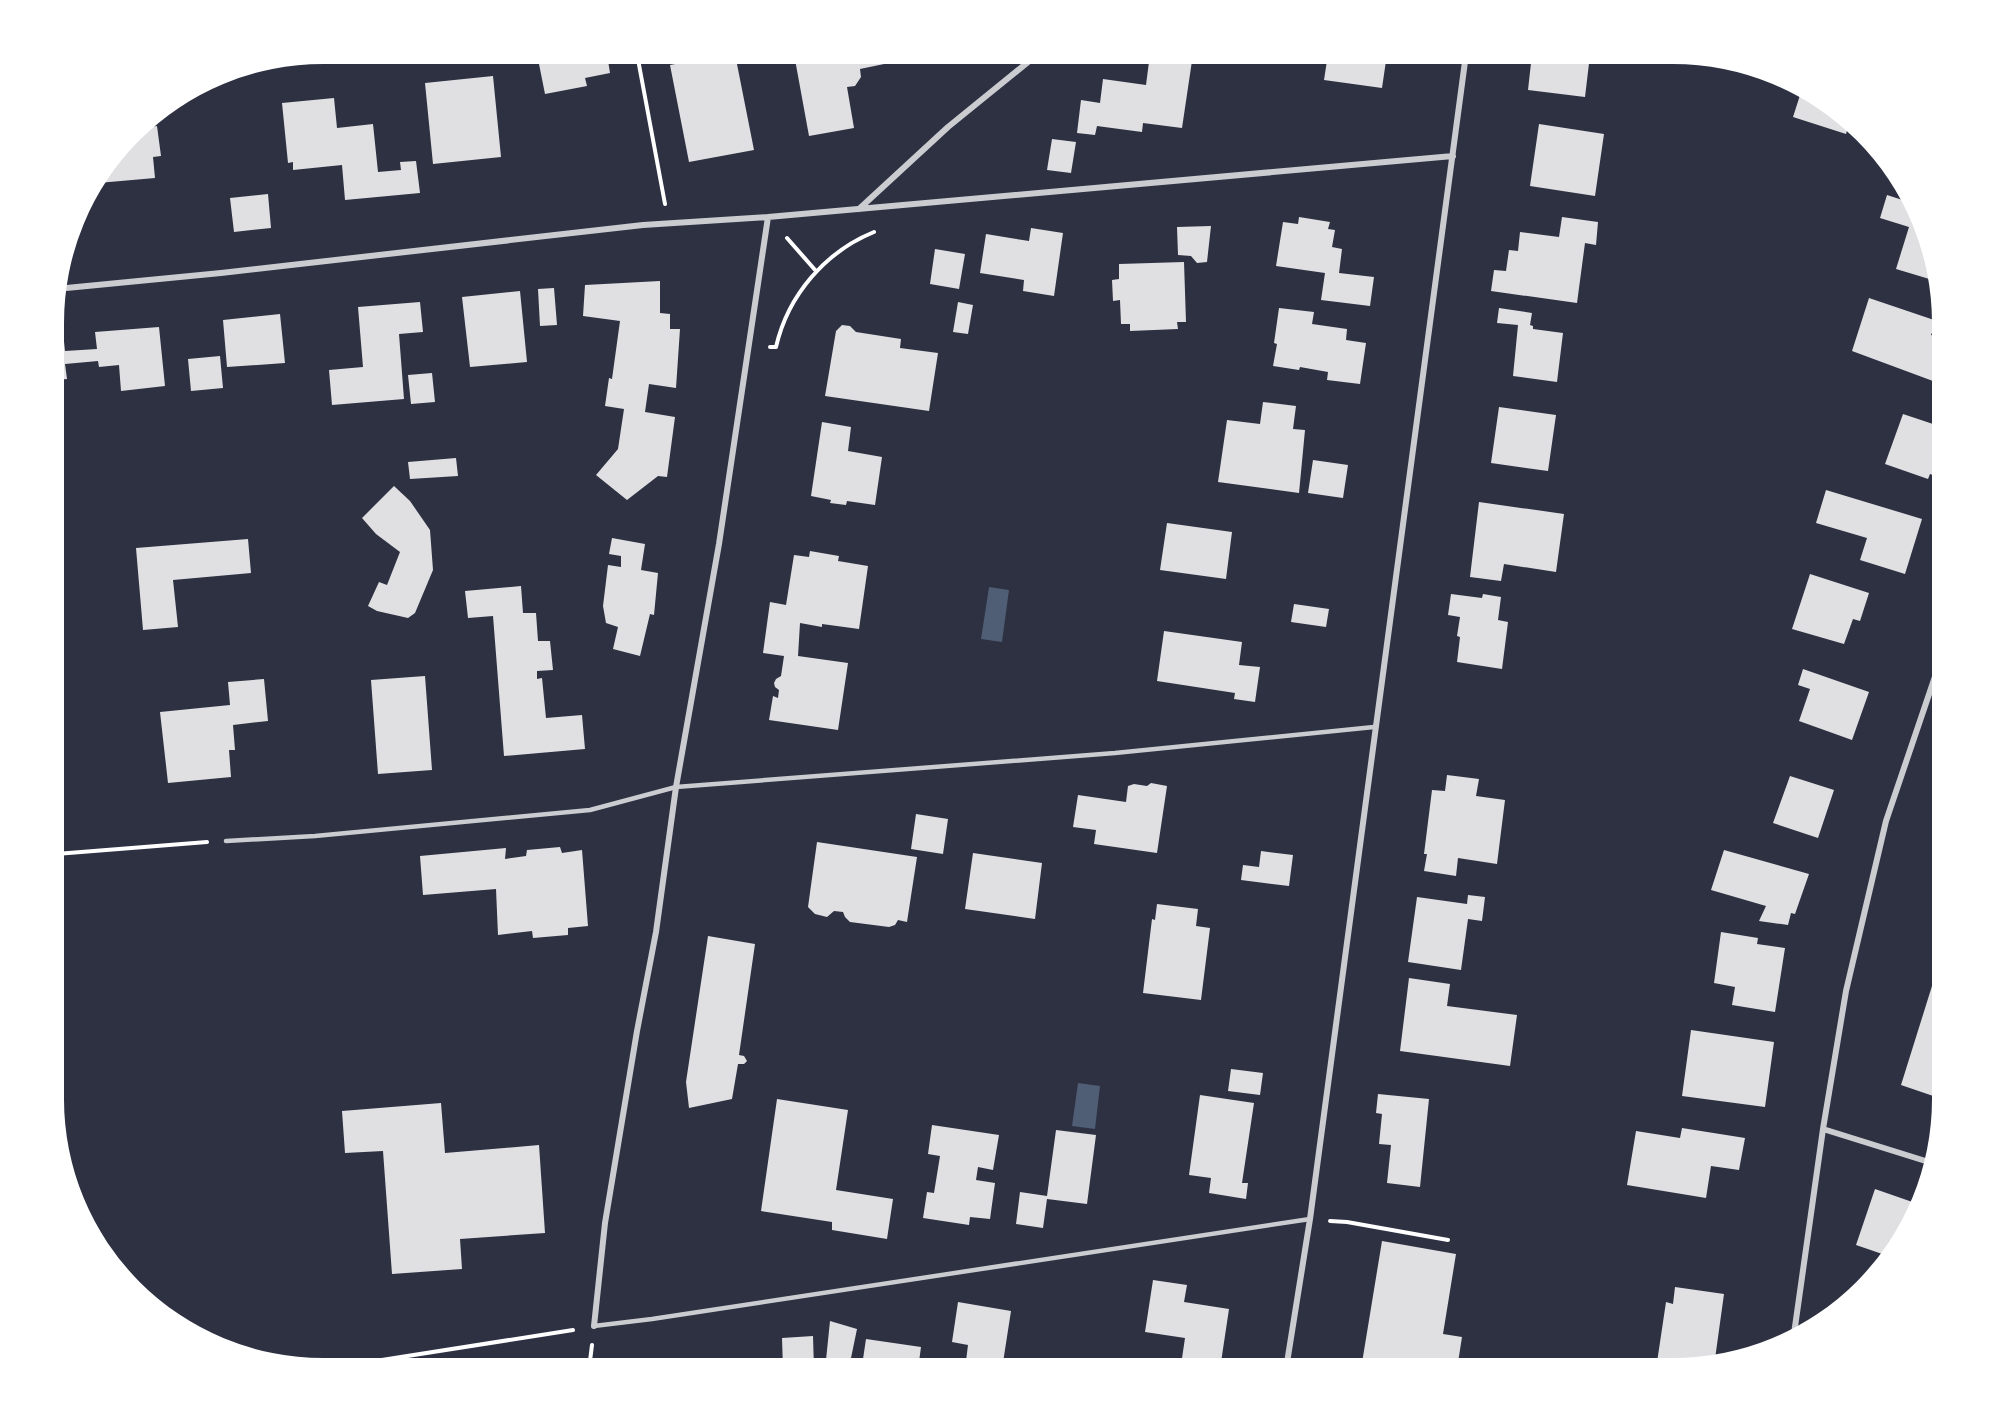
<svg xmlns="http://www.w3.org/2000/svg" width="1997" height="1423" font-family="Arial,sans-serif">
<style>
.water{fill:#4f5d75}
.building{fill:#e0e0e3}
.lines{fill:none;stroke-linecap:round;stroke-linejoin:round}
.path{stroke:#fff;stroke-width:4}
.service{stroke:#caccd0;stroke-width:4.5}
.minor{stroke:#caccd0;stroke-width:6}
</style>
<rect width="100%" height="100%" fill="#2d3142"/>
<!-- water -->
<path class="water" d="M989,587L1009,590L1002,642L981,639Z
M1078,1083L1100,1086L1095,1129L1072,1126Z"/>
<!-- building -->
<path class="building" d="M537,54H607L610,73L585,78L587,86L545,94Z
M728,54H735L754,150L689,162L670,65Z
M794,54H887L889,63L860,69L861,77L855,86L847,87L854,128L809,136Z
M1150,54H1193L1182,128L1143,123L1142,132L1097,126L1095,135L1077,133L1081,100L1100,103L1103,79L1146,85Z
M1328,54H1387L1382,88L1324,80Z
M1532,54L1590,55L1585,97L1528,90Z
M493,76L501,157L433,164L425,83Z
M1802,89L1838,110L1849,124L1846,134L1793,117Z
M334,98L337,128L373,124L378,172L401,170L400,162L416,161L420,193L345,200L342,165L293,170V162L288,163L282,103Z
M150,118L151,127L157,126L161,156L153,157L155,178L98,183L145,121Z
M1539,124L1604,134L1595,196L1530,186Z
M1052,139L1076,142L1071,173L1047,170Z
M268,194L271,228L234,232L230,198Z
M1887,195L1915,204L1936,281L1896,269L1909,227L1880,218Z
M1299,217L1330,222L1328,229L1335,230L1332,247L1342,249L1339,273L1374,277L1370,306L1321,300L1325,273L1276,266L1283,222L1298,224Z
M1562,217L1598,222L1596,245L1585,243L1577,303L1491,291L1494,270L1506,271L1509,250L1518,251L1520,232L1559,237Z
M1211,226L1207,262L1197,263L1191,256L1178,255L1177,227Z
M1031,228L1063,233L1054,296L1023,291L1024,280L980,273L986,234L1029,241Z
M935,249L965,254L959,289L930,284Z
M1184,262L1186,322H1177L1178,329L1130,331V324H1121L1120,300L1113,301L1112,280L1119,279V264Z
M660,281V313L670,314V329H680L676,388L649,384L645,412L675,417L667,477L658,476L627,500L596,475L618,449L624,409L605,406L609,378L612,379L620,321L583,316L585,285Z
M554,288L557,325L540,326L538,289Z
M520,291L527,362L470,367L462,297Z
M1869,298L1937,321L1931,335L1942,339L1941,384L1852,351Z
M420,302L423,332L399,334L404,399L332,405L329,370L363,367L358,307Z
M958,302L973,305L968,334L953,332Z
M1279,308L1314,312L1312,324L1347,329L1346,340L1366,343L1360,384L1327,380L1328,372L1300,367L1299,370L1273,366L1277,344L1274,343Z
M1499,308L1532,313L1530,325L1533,326V329L1563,333L1557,382L1513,376L1518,325L1497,323Z
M280,314L285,363L227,367L223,320Z
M842,325L850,326L856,332L901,339L900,348L938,353L929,411L825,396L836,331Z
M159,327L165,386L121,391L119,365L99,367L98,361L65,364L67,379L56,380V333L63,332L65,351L97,349L95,332Z
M220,356L223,388L191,391L188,359Z
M432,373L435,402L411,404L408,375Z
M1263,402L1296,406L1293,429L1305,430L1299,493L1218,482L1227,420L1260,424Z
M1499,407L1556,415L1548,471L1491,463Z
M1903,414L1942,427V436L1936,455L1941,459L1942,468L1933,475L1930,474L1928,479L1885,464Z
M822,422L851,427L848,451L882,457L875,505L847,501L846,505L830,503L831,500L811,496Z
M456,458L458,476L410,479L408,462Z
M1313,460L1348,465L1343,498L1308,493Z
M394,486L410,501L430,530L433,570L415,613L408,618L377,611L368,606L379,582L387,585L400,552L376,534L362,518Z
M1826,490L1922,519L1905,574L1860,560L1867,538L1816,523Z
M1479,502L1564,514L1556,572L1504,564L1501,581L1470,577Z
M1167,523L1232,532L1226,579L1160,570Z
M612,538L645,544L641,570L658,573L654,615L650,614L640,656L613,649L618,627L606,623L603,606L608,565L621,567V556L609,554Z
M248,539L251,573L173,580L178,627L143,630L136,548Z
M810,551L839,556L838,561L868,566L859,629L822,624V627L800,623L798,656L848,663L838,730L769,720L773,696L778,698L779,690L775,687L774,683L776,679L781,676L784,656L763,653L770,602L786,605L794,555L809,557Z
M1810,574L1869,593L1860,621L1853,619L1844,644L1792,629Z
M521,586L523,613H536L538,641H550L553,670L537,671V679L542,678L546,718L582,715L585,749L504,756L493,616L468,618L465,591Z
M1451,594L1482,598L1483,594L1501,597L1498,620L1508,622L1502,669L1457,662L1460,637L1457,636L1460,617L1448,615Z
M1294,604L1329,609L1326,627L1291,622Z
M1164,631L1242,642L1239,665L1260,667L1255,702L1234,699L1235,693L1157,681Z
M1803,669L1869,692L1852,740L1799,721L1810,689L1798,685Z
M425,676L432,770L378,774L371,680Z
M264,679L268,721L233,725L235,750H229L231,777L168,783L160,712L230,705L228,682Z
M1447,775L1479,779L1476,796L1505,800L1497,864L1458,858L1456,876L1424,871L1427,854H1424L1432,790L1445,791Z
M1790,776L1834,790L1818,838L1773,823Z
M1151,783L1167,786L1157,853L1094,844L1096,830L1073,827L1078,795L1126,802L1128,786L1134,784L1147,786Z
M916,814L948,819L943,854L911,849Z
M1942,834V862L1934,860Z
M817,842L917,857L907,922L898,920L895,925L889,927L850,922L845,917L843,912L834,911L827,917L815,914L808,907Z
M560,847L562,853L582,850L588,926L568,928V935L533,938L532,931L498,935L496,889L423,895L420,856L506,848L505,859L526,856L527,850Z
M1724,850L1809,874L1795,914L1791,913L1788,925L1759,921L1766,906L1711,890Z
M1261,851L1293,855L1289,886L1241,880L1243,865L1259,867Z
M973,853L1042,863L1035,919L965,909Z
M1468,895L1485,897L1482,921L1468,919L1461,970L1408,962L1417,897L1467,904Z
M1157,904L1198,909L1196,926L1210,928L1201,1000L1143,993L1152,919L1155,920Z
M1721,932L1758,938L1757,944L1785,948L1775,1012L1732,1005L1735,987L1714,983Z
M708,936L755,944L739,1055L744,1056L747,1061L744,1064H738L732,1099L689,1108L686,1082Z
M1942,954V1099L1901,1085Z
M1409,978L1450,984L1447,1006L1517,1015L1510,1066L1400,1051Z
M1691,1030L1774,1042L1765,1107L1682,1096Z
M1231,1069L1263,1073L1260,1095L1228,1091Z
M1378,1094L1429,1099L1420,1187L1387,1183L1391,1145L1379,1144L1382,1114L1376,1113Z
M1200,1095L1254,1103L1242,1183H1248L1246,1199L1209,1193L1211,1178L1189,1175Z
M777,1099L848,1110L836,1190L893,1199L887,1239L832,1230V1222L761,1211Z
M441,1103L445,1153L539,1145L545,1233L460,1239L462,1269L392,1274L383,1151L345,1153L342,1111Z
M932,1125L999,1135L993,1170L978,1167L976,1180L995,1183L990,1219L970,1217L969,1225L923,1218L927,1192L934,1193L940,1156L928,1154Z
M1682,1128L1745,1138L1739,1170L1711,1166L1706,1198L1627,1185L1636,1131L1680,1138Z
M1056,1130L1096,1135L1087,1204L1047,1199L1043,1228L1016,1224L1020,1192L1047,1196Z
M1875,1189L1921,1205L1891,1257L1856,1245Z
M1382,1241L1456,1254L1443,1334L1462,1337L1457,1369H1361Z
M1153,1280L1187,1285L1184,1302L1229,1309L1220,1369L1181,1365L1185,1338L1145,1332Z
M1675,1287L1724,1294L1715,1359L1674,1369H1656L1666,1302L1673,1304Z
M958,1302L1011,1311L1002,1369H965L968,1345L952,1342Z
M830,1321L857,1329L851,1358L863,1359L866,1339L921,1347L918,1369H831L826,1360Z
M813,1336L814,1369H783L782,1338Z"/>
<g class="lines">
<!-- path -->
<path class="path" d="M637,54L665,204
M787,238L816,271
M770,347H776C788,295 825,252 874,232
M56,854L207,842
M1330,1221L1347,1222L1448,1240
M331,1368L573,1330
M589,1369L592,1345"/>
<!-- service -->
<path class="service" d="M226,841L315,836L590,810L676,787L1115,753L1374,727
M594,1326L652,1319L1310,1219"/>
<!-- minor -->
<path class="minor" d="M859,209L948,127L1038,54
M56,289L221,273L643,225L768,217L1453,156
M1823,1129L1932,1163
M594,1326L605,1223L637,1031L656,932L676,787L719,544L768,217
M1793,1341L1823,1129L1846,991L1886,821L1942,656
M1286,1369L1310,1219L1466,54"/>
</g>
<!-- crop -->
<path d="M0 0H1997V1423H0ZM323 64H1673A259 259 0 0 1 1932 323V1099A259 259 0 0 1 1673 1358H323A259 259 0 0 1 64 1099V323A259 259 0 0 1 323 64Z" fill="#fff" fill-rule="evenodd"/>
</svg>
